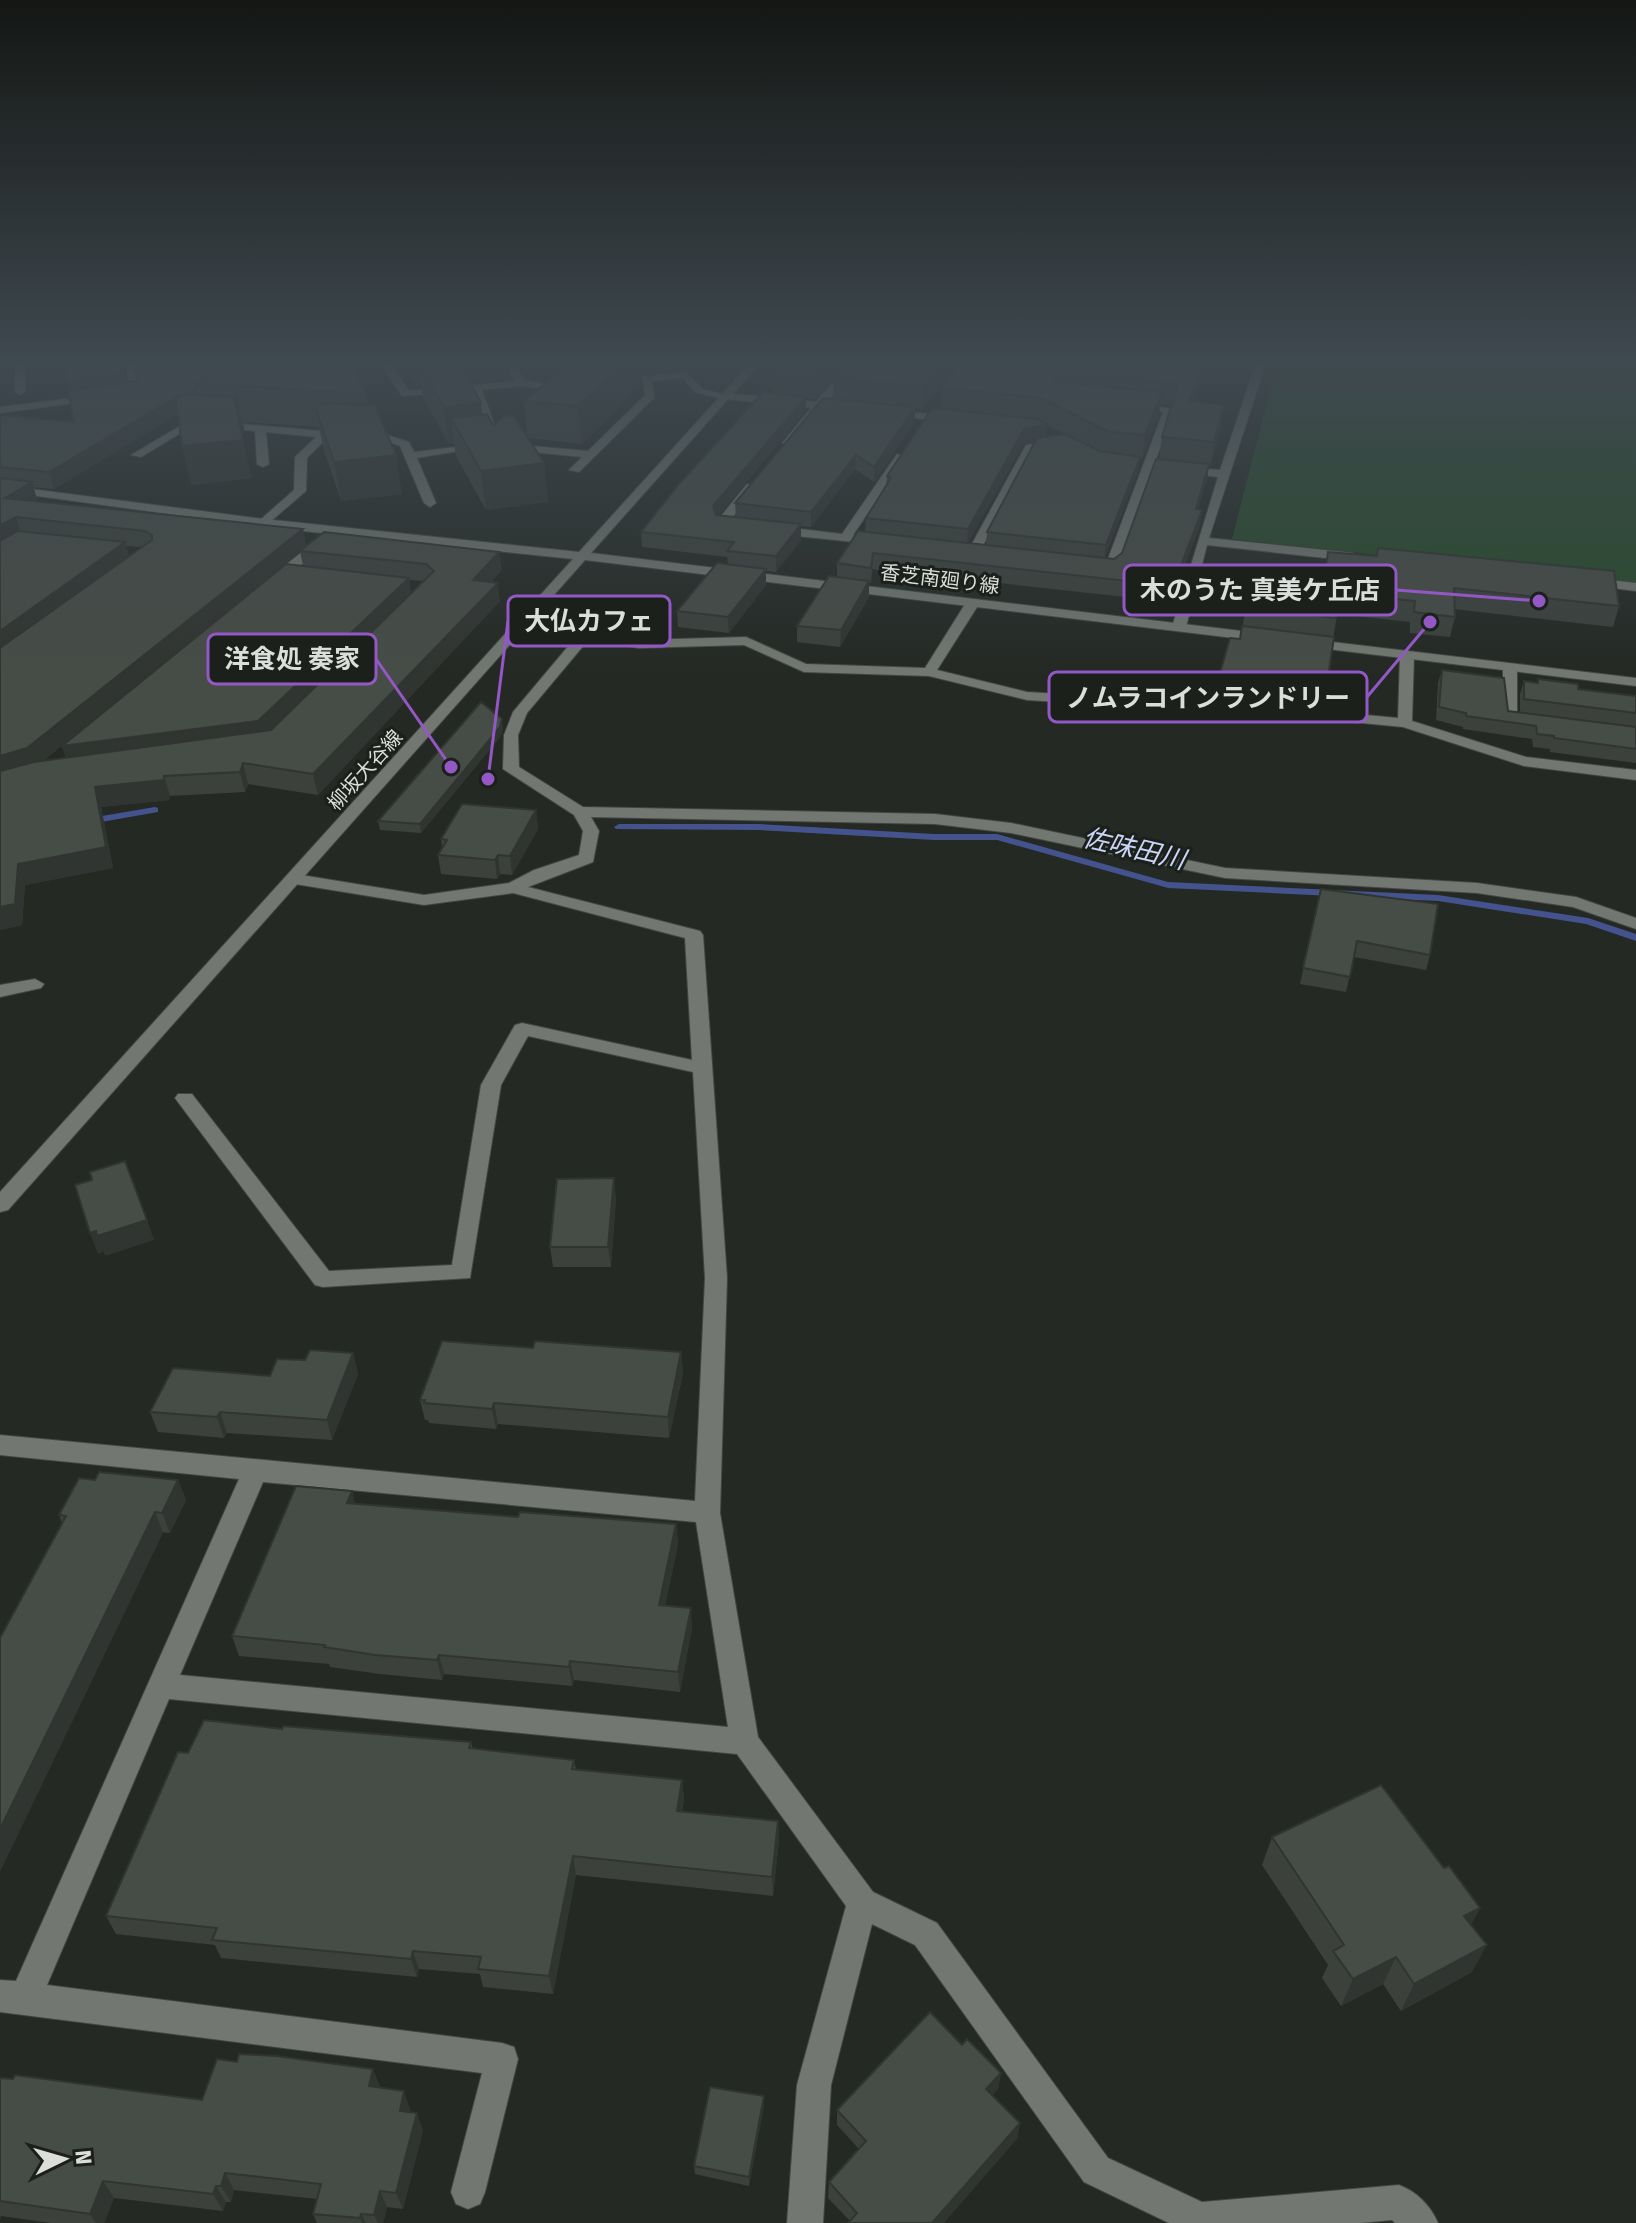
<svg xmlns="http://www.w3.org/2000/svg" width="1636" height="2223" font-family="'Fira Sans','Noto Sans JP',sans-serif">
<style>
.green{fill:#274b29}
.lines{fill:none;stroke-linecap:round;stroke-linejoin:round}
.stream{fill:#44528e;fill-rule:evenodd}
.service-casing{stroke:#434743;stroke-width:2}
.minor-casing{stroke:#434743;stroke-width:2}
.tertiary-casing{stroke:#434743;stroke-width:2}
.service{fill:#727871;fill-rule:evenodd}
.minor{fill:#727871;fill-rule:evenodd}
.tertiary{fill:#727871;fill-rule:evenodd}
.wall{fill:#3c413c;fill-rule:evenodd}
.shaded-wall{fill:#313531}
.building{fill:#464c46;stroke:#313531;stroke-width:2}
.labels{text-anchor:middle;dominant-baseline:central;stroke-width:6;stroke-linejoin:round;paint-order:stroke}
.far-street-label{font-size:20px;fill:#dbdedb;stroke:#1b201b}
.water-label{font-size:26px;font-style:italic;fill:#cad5f9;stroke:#1b201b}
.leader{fill:none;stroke:#9358c6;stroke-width:3}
.callout-dot{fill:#9358c6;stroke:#1b201b;stroke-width:3}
.callout{fill:#1b201b;stroke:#9358c6;stroke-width:3}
.callout-label{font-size:26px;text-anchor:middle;font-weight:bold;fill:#dbdedb}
</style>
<rect width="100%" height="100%" fill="#242924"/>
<!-- green -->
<path class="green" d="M1278,360L1636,362V583L1232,539Z"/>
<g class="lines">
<!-- stream -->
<path class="stream" d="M155,807L158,808V812L90,824L85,821L90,818Z
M619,824H759L934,834H997L1168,882L1438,895L1588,918L1636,934V941L1586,924L1438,901L1168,888L997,840H934L759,830L616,829L614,827Z"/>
<!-- service casing -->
<g class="service-casing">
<path id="service" d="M15,360H25V392L20,395L15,392Z
M126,360L135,361L138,395L0,413V407L129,391Z
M371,360L327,367L322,364L336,360Z
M378,360H388L409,391L515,381L502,360H512L525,380L572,389L567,392L522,386L482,390L495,426L490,429L485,426L472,391L402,396Z
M686,372L703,389L730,396L725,399L696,393L683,378L652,381L654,398L579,472L569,470L582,457L511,450L506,447L511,444L588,451L645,395L642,377Z
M218,422L346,433L351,436L346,439L327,438L307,458L306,491L264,527L258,523L260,520L294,490L295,457L316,437L266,432L269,464L263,467L257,464L255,431L214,427V423Z
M185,423L194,425L141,457L131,455Z
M384,434L409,442L414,452L479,444L484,447L417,458L436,503L430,507L424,503L400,446L380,439V435Z"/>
</g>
<!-- minor casing -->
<g class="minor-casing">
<path id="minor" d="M852,360H862L826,403L848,406V410L821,409L791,445L782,443L811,408L725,399L720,396L725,393L816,402Z
M1257,360H1267L1209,538L1353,553L1359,557L1353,561L1207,545L1186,627L1174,630L1172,627L1218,477L1182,473L1176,470L1182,467L1220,470Z
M1132,403L1174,409L1117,568C1111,574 1094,572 1088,566L1090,563L1106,564L1163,412L1128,408V404Z
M888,410L951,416L956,419L951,422L884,415V411Z
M1060,439L1065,442L1064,444L1034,450L980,551L970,554L968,551L1026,445Z
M897,454L907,456L853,535L884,539V545L776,534L770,530L776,526L842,534Z
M747,484L757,486L725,527H717V521Z
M318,539L328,542L277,586H267V580Z
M1592,578L1636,583V591L1587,585L1586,582Z
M972,600L979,604L937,670L1027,692L1290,708L1398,718L1400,655L1407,651L1414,655L1412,721L1526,757L1636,770V780L1524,766L1403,727L1290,716L1027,700L929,676L804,672L744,645L639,648L589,639L527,713L518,735L519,767L583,807L935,814L1011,823L1225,868L1477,883L1576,897L1636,918V929L1573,907L1477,893L1225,878L1011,833L935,824L591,817L599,831L593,862L528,887L700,931L703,935L727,1278L720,1513L758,1737L873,1892L937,1923L1108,2158L1202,2202L1399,2185C1417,2192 1430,2205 1438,2223H1395L1392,2220L1360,2223H1169L1084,2182L915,1945L872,1924L831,2085L823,2223H787L797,2085L846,1906L737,1754L169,1699L47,1985L502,2043L514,2047L518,2059L485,2192L480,2204L468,2209L456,2204L451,2192L482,2073L0,2012V1980L16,1981L239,1479L0,1455V1435L695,1501L705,1278L693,1072L528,1036L501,1085L470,1278L323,1287L315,1285L175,1098L178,1094H192L329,1271L452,1265L481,1085L515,1025L522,1023L692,1060L685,938L513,893L424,905L295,884L287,879L295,874L424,895L509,883L534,870L579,855L583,831L574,815L503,769L504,735L513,712L581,631L639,640L746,637L806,664L925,668L967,601ZM263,1482L696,1522L728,1727L180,1675Z
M1510,664L1517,668V714L1533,717V723L1510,722L1503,718V668Z
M35,979L44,984L41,988L0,997V985Z"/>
</g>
<!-- tertiary casing -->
<g class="tertiary-casing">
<path id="tertiary" d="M753,360H763L591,553L1267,634L1274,638L1267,642L585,560L8,1210L0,1212V1192L573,559L264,527L0,491V485L264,519L579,552Z
M1307,639L1636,678V686L1302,646L1300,643Z"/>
</g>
<!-- service -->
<use href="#service" class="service"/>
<!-- minor -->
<use href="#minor" class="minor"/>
<!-- tertiary -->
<use href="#tertiary" class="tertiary"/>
</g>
<!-- wall -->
<path class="wall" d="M123,360L125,383L352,368L366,394L368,405L402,494L341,501L323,447L319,427L243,422L245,434H242L251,478L191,485L178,414L54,489L33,487L37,499L34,501L303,529L306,546L502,570L491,582L500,601L318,795L248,784L245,792L170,796L169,800L101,807L113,868L25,885L22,925L0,930V413L1,415L74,422L68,391ZM126,546L142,547L129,556ZM300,551L303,566L62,746L66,758L43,761ZM409,580L423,581L411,593ZM334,668L271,730H270Z
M402,360H508L510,378L470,382L482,414L493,425L527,437L524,401L558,373L526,377L516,360H749L742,367L663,368L659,372L639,373L640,386L582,444L528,438L544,463L548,502L486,510L456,456L454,444H449L423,398L421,387H417Z
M760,360H848L816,399L806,398V410L719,515L736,517L735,503L833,399V378L848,360H964L923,409L915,408V421L874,482L855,469L811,527L801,526V540L776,572L766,571V585L729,633L678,627L677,611L728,564L727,557L642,547L641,532L773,393V389L767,388V367H761Z
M965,360H1201L1198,368L1199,391L1195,402L1221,427L1210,466H1209L1207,479L1198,509L1200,525L1171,602L872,569L871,583H869V597L840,647L797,642V626L837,577V563L865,531L866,518L886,485L887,476L941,409L942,388ZM1160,404L1172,405L1162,437L1159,459L1122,553L1114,559L1105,558L1138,471L1139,458L1142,459L1159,415ZM1047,425L1087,445L1046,437ZM1036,441L987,532L986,545L968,543L1023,444Z
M1378,548L1619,606L1613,627L1454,609L1455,617L1450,637L1410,633V622L1337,614L1324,701L1218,689L1220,673L1240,639L1254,566L1324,573L1328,552L1376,556Z
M1442,670L1508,711L1520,712V694L1524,681L1537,683L1538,679L1578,689L1636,696V763L1550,752V749L1533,747L1532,739L1463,729V727L1436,720L1438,683Z
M503,728L501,736L421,833L380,830L378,821Z
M536,810L538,829L512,875L500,874L497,879L441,874L438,855L442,848L441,839Z
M1321,889L1430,955L1426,970L1354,957L1346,992L1300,984Z
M616,1198L611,1267H553L550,1247Z
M533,1348L681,1352L683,1373L669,1438L498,1424L496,1429L429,1423L428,1420H425L420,1400Z
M353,1353L358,1374L332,1440L227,1433L224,1438L158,1432L150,1412L270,1376L305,1360Z
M95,1480H178L186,1500L170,1533L62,1523L59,1515Z
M352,1491L355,1504L518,1517L676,1524L678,1544L665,1606L692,1628L680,1692L574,1680L572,1686L444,1674L442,1680L380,1674L330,1667L329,1664L239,1656L232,1636Z
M282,1729L471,1742L473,1749L574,1760L576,1769L682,1780L684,1799L682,1812L778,1821L779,1840L773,1896L576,1875L553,1994L483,1987L480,1974L419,1969L417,1977L221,1958L215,1945L116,1934L106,1916L188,1753Z
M1272,1837L1444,1868L1480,1908L1471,1924L1472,1972L1401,2011L1383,1984L1341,2006L1322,1978L1328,1965L1262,1865Z
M1001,2073L998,2089L992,2095L1020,2123L1017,2139L850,2221L828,2198L829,2182L859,2149L837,2125V2110Z
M0,2078L202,2100L380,2086V2088L410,2109V2112L423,2130L403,2209L387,2207L383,2223H317L313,2214L317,2199L234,2190L231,2202H226L223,2211L114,2198L104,2223H51L1,2216L0,2219Z
M764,2105L749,2186L695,2174L694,2166Z"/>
<!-- shaded-wall -->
<path class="shaded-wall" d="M121,360H123L126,388L70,395L66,380Z
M471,360H508L510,378L432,386L420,365Z
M525,360H638L640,386L582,444L578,406L596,369L526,377Z
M639,360H663V368L659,372L639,374Z
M742,360H749L742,367Z
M830,360H848L816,399V377Z
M946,360H964L923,409L924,386Z
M1197,360H1201L1191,390L1194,368Z
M414,365H418L421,387H417Z
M1202,369L1199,391L1186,424L1189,401Z
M196,388L199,404L181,412L54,489L49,472L178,396Z
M1162,392L1159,415L1142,459L1145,435Z
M234,397H237L245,434H242Z
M806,397V410L714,521L713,506Z
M481,403L485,440L451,418L454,444H449L444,407Z
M1224,405L1221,427L1210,466L1214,442Z
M915,407V421L874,482V467Z
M1047,424L1046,438L1023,444L967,545L968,529L1024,429Z
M243,440L251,478L191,485L182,446Z
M396,455L402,494L341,501L334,462Z
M856,455L855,469L811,527V512Z
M1140,457L1138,471L1104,561L1106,545Z
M544,463L548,502L486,510L481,471Z
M1209,464L1207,479L1194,525L1196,509Z
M32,482L37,499L11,515L5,498Z
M1202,510L1200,525L1171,602L1173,586Z
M16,517L21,534L0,546V525Z
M801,524V540L776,572V556Z
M303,529L306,547L34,768L0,778V756Z
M125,542L130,559L0,654V631Z
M499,552L502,570L476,598L473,580Z
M766,569V585L729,633L728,617Z
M409,578L411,594L262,738L68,764L62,746Z
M869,581V597L840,647L841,630Z
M498,583L500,601L318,795L313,774Z
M502,719L503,728L501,736L421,833L420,824Z
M243,763L248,784L245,792L240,772Z
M164,776L170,796L169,800L101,807L113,868L25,885L22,925L0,930V907L18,864L95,787Z
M536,810L538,829L512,875L510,856Z
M498,855L500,874L497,879L495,860Z
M614,1178L616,1198L611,1267L608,1247Z
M147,1220L154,1240L105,1256L97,1236Z
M96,1231L103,1252L98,1254L90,1233Z
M681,1352L683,1373L669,1438L668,1417Z
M353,1353L358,1374L332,1440L327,1420Z
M494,1403L498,1424L496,1429L492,1409Z
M220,1412L227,1433L224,1438L217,1417Z
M178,1480L186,1500L170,1533L162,1513Z
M352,1491L357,1511L347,1503Z
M155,1512L163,1533L0,1872V1829Z
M676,1524L678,1544L661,1625L659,1605Z
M691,1608L692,1628L680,1692L678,1672Z
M439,1655L444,1674L442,1680L437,1660Z
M570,1661L574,1680L572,1686L569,1667Z
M682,1780L684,1799L679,1830L677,1811Z
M778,1821L779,1840L773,1896L772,1877Z
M573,1856L576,1875L553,1994L549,1976Z
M1480,1908L1466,1935L1464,1916Z
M1487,1945L1472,1972L1401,2011L1414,1984Z
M413,1951L419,1969L417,1977L411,1959Z
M1396,1957L1383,1984L1341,2006L1353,1979Z
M373,2069L380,2086L376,2104L369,2086Z
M1001,2073L998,2089L984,2105L986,2089Z
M404,2091L410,2109L406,2128L400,2111Z
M764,2096V2105L749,2186V2177Z
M417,2113L423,2130L403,2209L396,2193Z
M1020,2123L1017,2139L944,2223H932Z
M225,2173L234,2190L231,2202L221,2186Z
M103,2181L114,2198L104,2223H96L90,2214Z
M216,2186L226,2202L223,2211L213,2194Z
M380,2191L387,2207L383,2223H378L374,2215Z
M361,2214L366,2223H362L360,2218Z"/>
<!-- building -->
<path class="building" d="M63,360H121L122,373L66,380Z
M135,360H237L195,383L196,388L188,394H183L178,397V396L49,472L0,467V415L74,422L68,391L137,381Z
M237,360H347L366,394L195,383Z
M411,360H443L418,362V365H414Z
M443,360H458L481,403L444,407L418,362Z
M574,360H628L578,406L524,401Z
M773,360H830L816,377L773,373L778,368L767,366Z
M848,360H946L924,386L833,378Z
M965,360H1033L1056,372L1053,378L1056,382L1162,392L1145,435L1109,432L1042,398L942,388Z
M1060,360H1197L1194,368L1202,369L1189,401L1224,405L1214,442L1162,437L1178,383L1072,372L1071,365Z
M763,392L806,397L713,506L716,515L801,524L776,556L727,551L734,542L641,532L679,484Z
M183,394L237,397H234L243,440L182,446L176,398Z
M823,398L915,407L874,467L856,455L811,512L735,503Z
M323,403L375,406L396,455L334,462L316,409Z
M932,408L1037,419L1047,424L1024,429L968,529L866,518L891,478L887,476Z
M487,414L493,425L506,415L514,416L544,463L481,471L451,418Z
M1065,434L1100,451L1140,457L1106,545L987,532L1037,438Z
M1156,459L1209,464L1196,509L1202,510L1173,586L873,553L871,568L837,563L858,531L1114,559L1122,553Z
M0,478L32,482L5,498L303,529L27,748L0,756V648L152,540V535L145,531L16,517L0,525Z
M18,531L125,542L0,631V541Z
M324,532L499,552L473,580L498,583L313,774L243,763L240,772L164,776V780L95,787L106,847L18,864L15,904L0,907V771L34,762L271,730L434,571L426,564L300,551Z
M1378,548L1614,571L1619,606L1454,588L1455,617L1414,612L1415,601L1340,594L1336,618L1245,608L1254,566L1325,573L1328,552L1377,556Z
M717,563L766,569L728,617L677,611Z
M286,564L409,578L258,721L62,746Z
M829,576L869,581L841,630L797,626Z
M1242,626L1334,637L1327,685L1220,673L1230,638L1240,639Z
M1442,670L1504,678L1508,711L1636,727V749L1554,738V736L1537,734L1536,726L1466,716V713L1439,707Z
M1538,679L1578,684V689L1636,696V713L1524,699V681L1538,683Z
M481,702L502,719L500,727L420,824L378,821Z
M462,804L536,810L510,856L498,855L495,860L438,855L447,840L441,839Z
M1321,889L1438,904L1430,955L1357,941L1350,977L1303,968Z
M125,1161L147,1220L97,1236L96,1231L90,1233L75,1185L92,1180L90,1172Z
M614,1178L608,1247H550L557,1179Z
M442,1341L533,1348L535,1341L681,1352L668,1417L494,1403L492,1409L424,1403L425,1400H420Z
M310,1350L353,1353L327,1420L220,1412L217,1417L150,1412L173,1368L270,1376L277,1359L305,1360Z
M99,1472L178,1480L162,1513L155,1512L0,1829V1638L66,1516L59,1515L79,1478L95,1480Z
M296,1486L352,1491L347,1503L518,1517L520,1512L676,1524L659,1605L691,1608L678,1672L570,1661L569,1667L439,1655L437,1660L375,1655L324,1647L325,1645L232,1636Z
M204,1720L282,1729L283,1726L471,1742L469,1748L574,1760L572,1769L682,1780L677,1811L778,1821L772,1877L573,1856L549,1976L478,1969L481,1957L413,1951L411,1959L212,1940L217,1928L106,1916L178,1752L188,1753Z
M1381,1785L1444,1868L1449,1866L1480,1908L1464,1916L1487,1945L1414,1984L1396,1957L1353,1979L1333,1951L1344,1945L1272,1837Z
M930,2012L962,2045L967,2039L1001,2073L986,2089L1020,2123L932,2223H848L857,2213L829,2182L866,2141L837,2110Z
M239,2054L276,2056L373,2069L369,2086L404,2091L400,2111L417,2113L396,2193L380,2191L374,2215L361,2214L360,2218L313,2214L321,2184L225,2173L221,2186H216L213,2194L103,2181L90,2214L0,2201V2078L13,2079L15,2075L202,2100L217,2059L237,2062Z
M710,2087L764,2096L749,2177L694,2166Z"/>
<!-- sky -->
<linearGradient id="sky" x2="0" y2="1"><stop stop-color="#141714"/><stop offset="0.54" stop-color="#3f4950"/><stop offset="1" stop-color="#3f4950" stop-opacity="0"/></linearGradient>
<rect width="1636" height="671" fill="url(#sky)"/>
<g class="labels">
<!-- far-street labels -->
<g class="far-street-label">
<text transform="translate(940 579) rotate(7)">香芝南廻り線</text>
<text transform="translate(365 770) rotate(-48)">柳坂大谷線</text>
</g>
<!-- water labels -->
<g class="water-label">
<text transform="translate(1134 849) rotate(13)">佐味田川</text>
</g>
</g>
<!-- callouts -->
<path class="leader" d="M1539 601L1396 590M488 779L508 621M451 767L376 659M1430 622L1367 697"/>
<g class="callout-dot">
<circle cx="1539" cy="601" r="8"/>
<circle cx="488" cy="779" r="8"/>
<circle cx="451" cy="767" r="8"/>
<circle cx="1430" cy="622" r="8"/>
</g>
<g class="callout">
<rect x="1124" y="565" width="272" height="50" rx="8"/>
<rect x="508" y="596" width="162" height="50" rx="8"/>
<rect x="208" y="634" width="168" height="50" rx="8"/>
<rect x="1049" y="672" width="318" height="50" rx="8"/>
</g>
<g class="callout-label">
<text x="1260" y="599">木のうた 真美ケ丘店</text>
<text x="589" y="630">大仏カフェ</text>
<text x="292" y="668">洋食処 奏家</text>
<text x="1208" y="707">ノムラコインランドリー</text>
</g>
<!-- north arrow -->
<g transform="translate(64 2159) rotate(85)" stroke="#1b201b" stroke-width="6" paint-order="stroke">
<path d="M0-6L14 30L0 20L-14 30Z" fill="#dbdedb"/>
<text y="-12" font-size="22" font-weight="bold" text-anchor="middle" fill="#dbdedb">N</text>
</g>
</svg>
